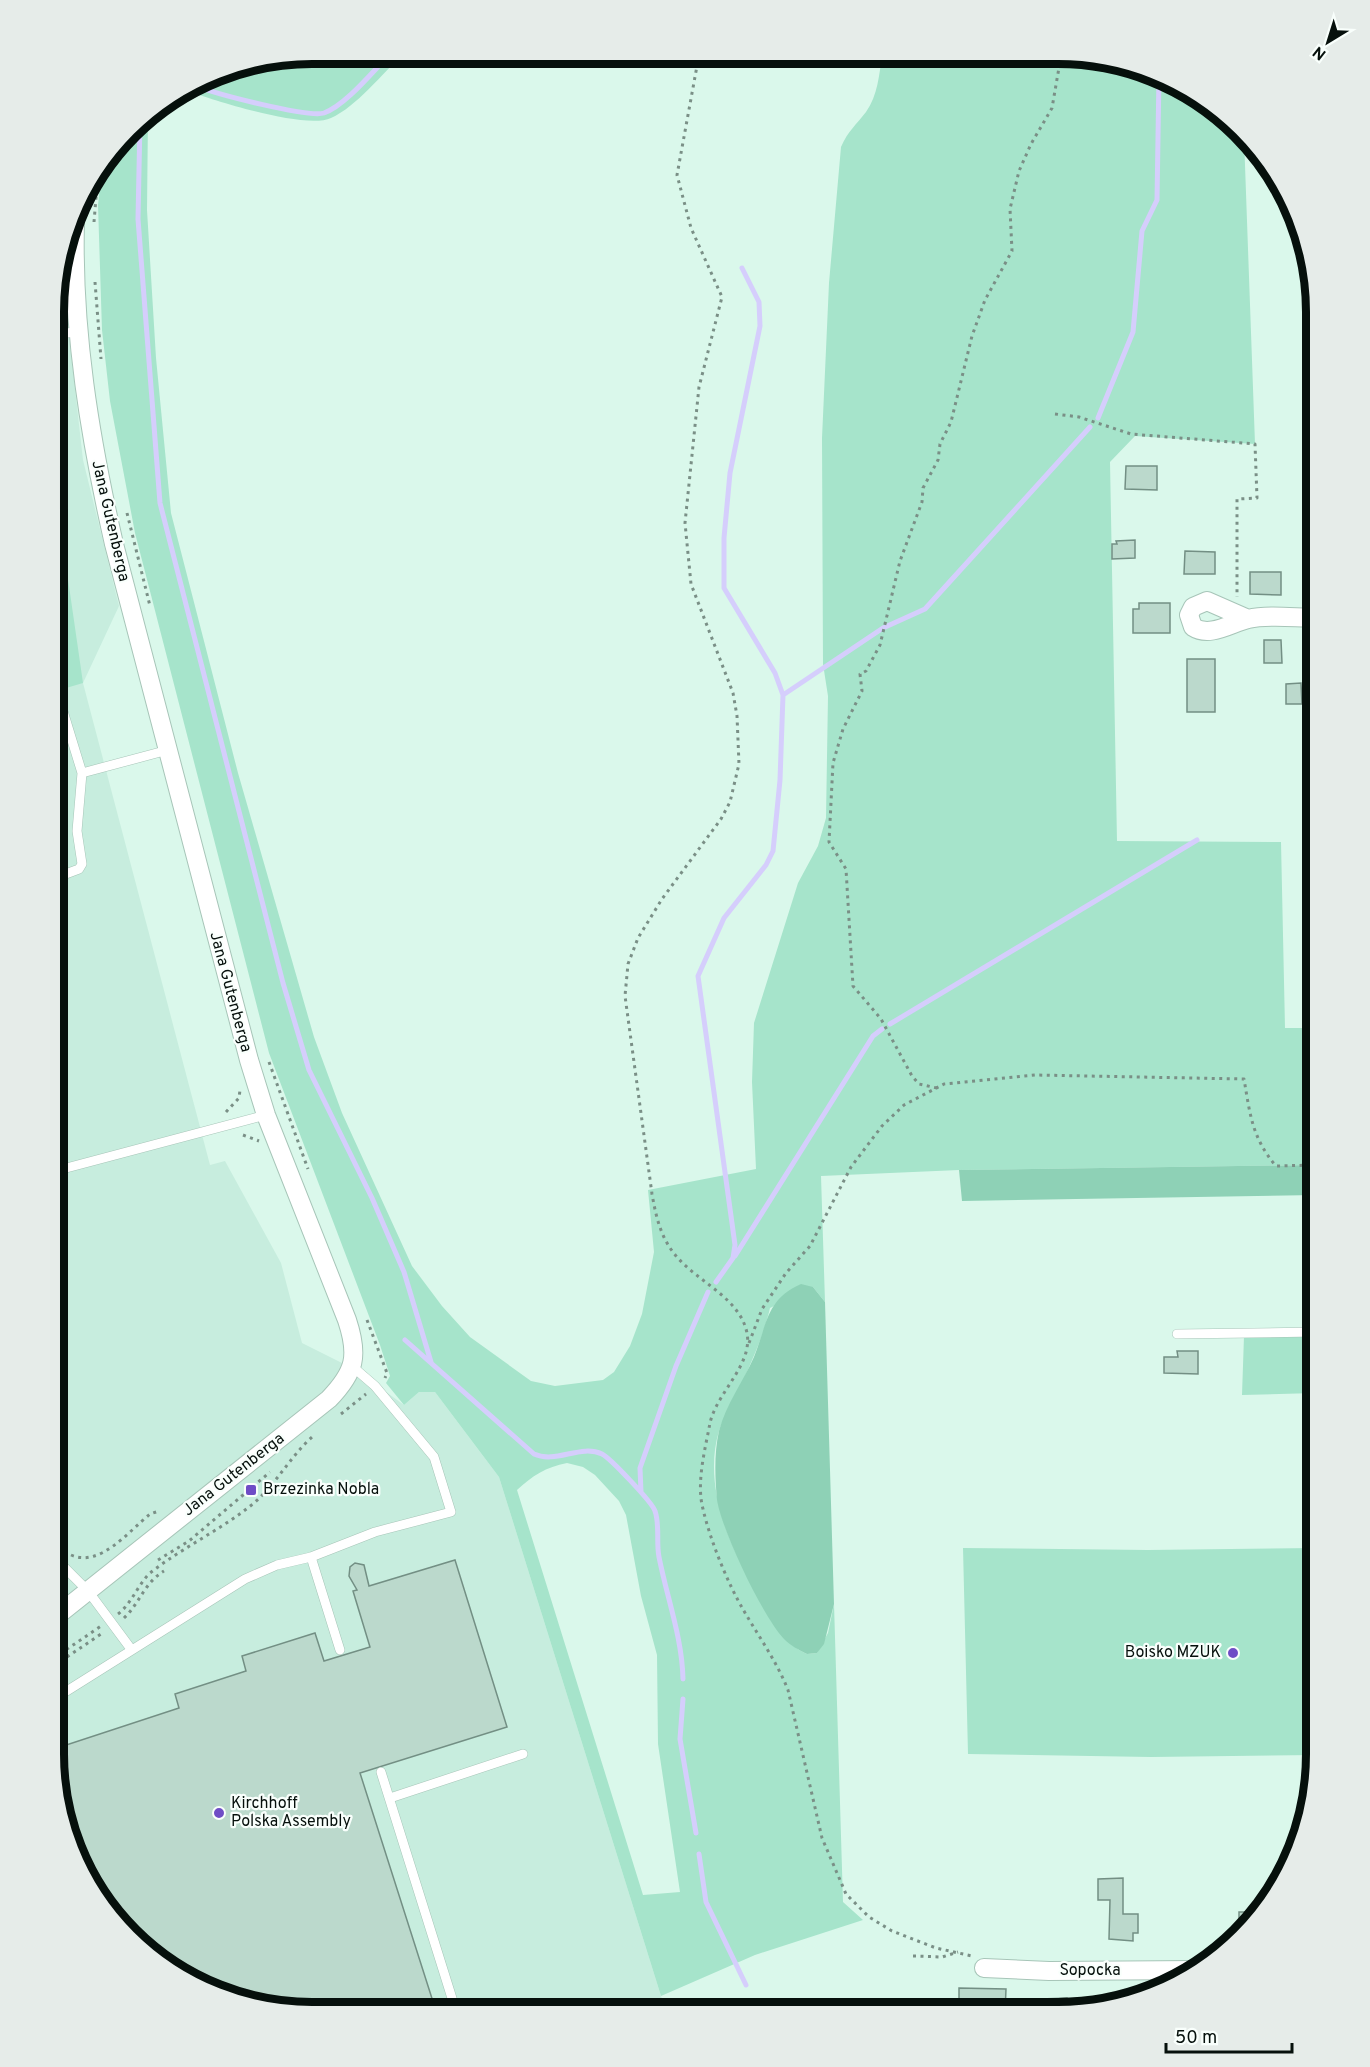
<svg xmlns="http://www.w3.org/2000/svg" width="1370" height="2067" font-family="Overpass,sans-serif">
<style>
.built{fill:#c7edde}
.green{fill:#a6e4cb;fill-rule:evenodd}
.forest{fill:#8ed1b6}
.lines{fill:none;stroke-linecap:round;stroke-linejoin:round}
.stream{stroke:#d5cefc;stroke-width:5}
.building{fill:#bbd9cc;stroke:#738f84;stroke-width:1.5}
.lane-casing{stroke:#a7c5b8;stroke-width:10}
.street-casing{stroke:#a7c5b8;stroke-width:20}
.path{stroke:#7a8f86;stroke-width:3;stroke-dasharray:3 4.5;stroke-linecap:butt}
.lane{stroke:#fff;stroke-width:9}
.street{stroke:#fff;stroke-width:18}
.poi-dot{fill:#6f4dc6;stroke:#f9fffc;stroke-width:2}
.labels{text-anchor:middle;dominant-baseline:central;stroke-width:4.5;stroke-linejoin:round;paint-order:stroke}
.street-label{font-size:16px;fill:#06100c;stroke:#f9fffc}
.poi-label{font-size:16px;fill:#06100c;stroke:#f9fffc;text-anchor:start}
.rim{fill:none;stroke:#06100c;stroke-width:8}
</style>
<rect width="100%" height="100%" fill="#daf8eb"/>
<!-- built -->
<path class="built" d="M64,255L68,327L83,460L119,606L83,683L210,1165L225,1161L281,1263L302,1343L356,1370L404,1405L419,1392H435L499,1477L666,2012L279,2011L214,1993L155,1960L108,1912L74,1854L54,1754L56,279Z"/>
<!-- green -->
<path class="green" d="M313,54H403C383,73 356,107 331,118C306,130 216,101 188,91L229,68Z
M882,56H1091L1157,74L1215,107L1244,137L1255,444L1135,436L1110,462L1117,841L1281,842L1285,1028H1316V1165L959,1170L821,1176L825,1302L813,1287L770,1308C763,1338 750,1365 737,1394C731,1406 723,1418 719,1431C703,1484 728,1542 754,1588C768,1614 779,1641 807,1654L817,1653L828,1633L834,1604L843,1902L863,1920L755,1955L661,1996L499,1477L435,1392H419L404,1405L386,1383L390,1376L380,1345L269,1053L135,533L110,401L102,330L98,205L102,167L148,115L147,210L156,358L171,513L238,773L314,1037L342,1113L412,1266L442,1306L470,1337L531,1381L555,1386L603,1380L614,1372L630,1346L642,1314L654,1252L648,1190L756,1169L752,1082L754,1023L798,883L818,846L826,818L828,696L823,664L822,438L829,283L841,147C848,131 856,125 866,112C878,95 879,75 882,56ZM567,1463L583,1467L595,1475L619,1501L626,1515L641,1596L657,1655L658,1744L680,1892L643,1895L517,1490C532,1476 546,1467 567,1463Z
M56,496L83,683L56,691Z
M1316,1335V1393L1242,1395L1244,1336Z
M963,1548L1148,1550L1316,1548L1315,1755L1151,1757L968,1754Z"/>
<!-- forest -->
<path class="forest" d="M1316,1165V1195L962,1201L959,1170Z
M801,1284L813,1287L825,1302L834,1604L824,1644L817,1653L807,1654C799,1650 791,1646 784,1639C763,1617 722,1531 717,1500C715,1478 714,1453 719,1431C726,1404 743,1382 754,1357C767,1325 766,1299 801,1284Z"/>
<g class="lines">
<!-- stream -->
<path class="stream" d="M197,86C215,94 309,118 324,113C346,105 373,71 390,54
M140,121L138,219L160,503L283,983L309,1070L372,1198L404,1272L431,1362
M742,268L759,302L760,326L730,473L724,538V588L775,673L783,695
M1098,418L1133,332L1142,231L1157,200L1159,75
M890,1024L1197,840
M735,1256L873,1036L882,1029
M716,1282L733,1258L735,1245L698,976L724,918L766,865L773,851L780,780L783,695L883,628L925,609L1090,427
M405,1340L534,1454C556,1464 580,1444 602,1454C610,1458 652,1502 655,1511C660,1525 656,1542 659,1557C667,1598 682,1637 683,1679
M641,1492L640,1468L676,1366L708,1292
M683,1699L680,1739L696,1833
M699,1854L706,1902L746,1985"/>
</g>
<!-- building -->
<path class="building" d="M1126,466H1157V490L1125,489Z
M1135,540V558L1112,559V544H1117L1116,541Z
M1185,551L1215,552V574H1184Z
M1250,572H1281V595L1250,594Z
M1139,603H1170V633H1133V609H1139Z
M1264,640H1281L1282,663H1264Z
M1187,659H1215V712H1187Z
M1301,683L1302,704H1286V684Z
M1177,1351H1198V1374L1164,1373V1357H1178Z
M455,1560L507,1727L360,1773L436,2011H279L214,1993L155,1960L108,1912L74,1854L54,1749L179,1708L175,1694L246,1671L242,1656L315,1633L324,1661L370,1647L353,1591L357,1590L349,1576L350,1567L355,1563L364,1565L369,1586Z
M1123,1878V1914H1138V1933H1133V1941L1109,1939L1110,1900H1098V1879Z
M1239,1912H1262L1239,1935Z
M959,1988L1006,1989L1005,2013H959Z
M1067,1998L1068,2011L1042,2013L1041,1999Z"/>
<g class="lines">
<!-- lane casing -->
<g class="lane-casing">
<path id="lane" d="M56,335L79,331
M56,712L63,711L82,773L168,750
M55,878L79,869L82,864L77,831L82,773
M55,1171L266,1115
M1177,1334L1316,1332
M54,1557L88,1591L131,1649
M311,1557L340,1650
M54,1699L245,1579L277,1565L311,1557L375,1532L451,1512L434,1457L375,1386L353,1367
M381,1772L456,2011
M390,1798L523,1754"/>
</g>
<!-- street casing -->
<g class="street-casing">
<path id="street" d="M1248,619L1207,601L1193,607L1189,615L1193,627C1210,638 1231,623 1248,619C1269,614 1295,618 1316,618
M54,1618L329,1399C355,1372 359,1356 347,1320L266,1115L249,1060L114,544C90,438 72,331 75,222
M984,1968L1049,1971L1197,1970"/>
</g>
<!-- path -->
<path class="path" d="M699,55L677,175L691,228L722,297L699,387L685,523L691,584L733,693L737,716L739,764L730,802L721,819L662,899L638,938L628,964L625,996L652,1194C656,1217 661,1239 677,1257C698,1282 740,1298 747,1333C753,1365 717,1392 710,1423C705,1450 696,1483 703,1509C710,1540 728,1584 744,1611C759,1637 777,1662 788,1690L822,1838L846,1894L869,1917L892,1931L936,1948L972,1956
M94,222L98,173
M95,282L101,359
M56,355L65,360
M1055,414L1079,417L1131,434L1255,444L1257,498L1237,499V597
M127,513L150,606
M269,1062L308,1169
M937,1088L919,1084L912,1076L881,1019L853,986L846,869L829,842L833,763L843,729L862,691L860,674L866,671L880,645L900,561L922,502L923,488L938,460L940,444L951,422L972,336L985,300L1012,251L1010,209L1019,171L1031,144L1052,108L1061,56
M226,1112L239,1098L240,1090
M243,1135L259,1141
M367,1320L387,1373L385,1378
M749,1343L762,1309L786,1273L810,1246L851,1167L882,1126L904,1105L944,1084L1035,1075L1244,1079C1250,1114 1252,1138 1276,1166L1316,1165
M341,1414L366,1394
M71,1555C100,1568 129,1531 150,1514L159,1511
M158,1560L189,1541L270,1472
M55,1577V1594
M118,1614C132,1603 137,1586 150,1573C183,1547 221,1530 254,1503C276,1484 290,1457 312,1437
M124,1618C140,1603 144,1583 164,1571
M54,1650L59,1647
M67,1657L101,1634
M54,1658L101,1626
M913,1956L942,1957L958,1952"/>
<!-- lane -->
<use href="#lane" class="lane"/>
<!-- street -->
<use href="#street" class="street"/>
</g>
<!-- markers -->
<g class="poi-dot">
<rect x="245" y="1484" width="12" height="12" rx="3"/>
<circle cx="1233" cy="1653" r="6"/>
<circle cx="219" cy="1813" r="6"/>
</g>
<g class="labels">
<!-- street labels -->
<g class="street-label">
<text transform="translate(110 521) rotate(77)">Jana Gutenberga</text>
<text transform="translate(230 992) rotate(75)">Jana Gutenberga</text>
<text transform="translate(234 1475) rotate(-38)">Jana Gutenberga</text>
<text x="1090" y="1971">Sopocka</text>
</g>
<!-- poi labels -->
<g class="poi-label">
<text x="263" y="1490">Brzezinka Nobla</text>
<text x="1221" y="1653" text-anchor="end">Boisko MZUK</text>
<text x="231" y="1804">Kirchhoff<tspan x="231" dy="18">Polska Assembly</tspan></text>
</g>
</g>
<!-- crop -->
<path d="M0 0H1370V2067H0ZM312 64H1058A248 248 0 0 1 1306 312V1754A248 248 0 0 1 1058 2002H312A248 248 0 0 1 64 1754V312A248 248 0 0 1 312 64Z" fill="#e6ece9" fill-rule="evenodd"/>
<path class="rim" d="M312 64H1058A248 248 0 0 1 1306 312V1754A248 248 0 0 1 1058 2002H312A248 248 0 0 1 64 1754V312A248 248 0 0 1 312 64Z"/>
<!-- north arrow -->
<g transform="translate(1328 42) rotate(218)" stroke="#f9fffc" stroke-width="4.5" paint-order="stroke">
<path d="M0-4.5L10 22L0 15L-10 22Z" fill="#06100c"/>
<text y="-9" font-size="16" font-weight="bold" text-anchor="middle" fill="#06100c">N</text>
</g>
<!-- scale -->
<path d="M1166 2043v9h126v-9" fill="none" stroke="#06100c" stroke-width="3"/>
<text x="1175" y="2043" font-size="18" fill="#06100c" stroke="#f9fffc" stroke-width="4.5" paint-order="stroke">50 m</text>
</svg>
